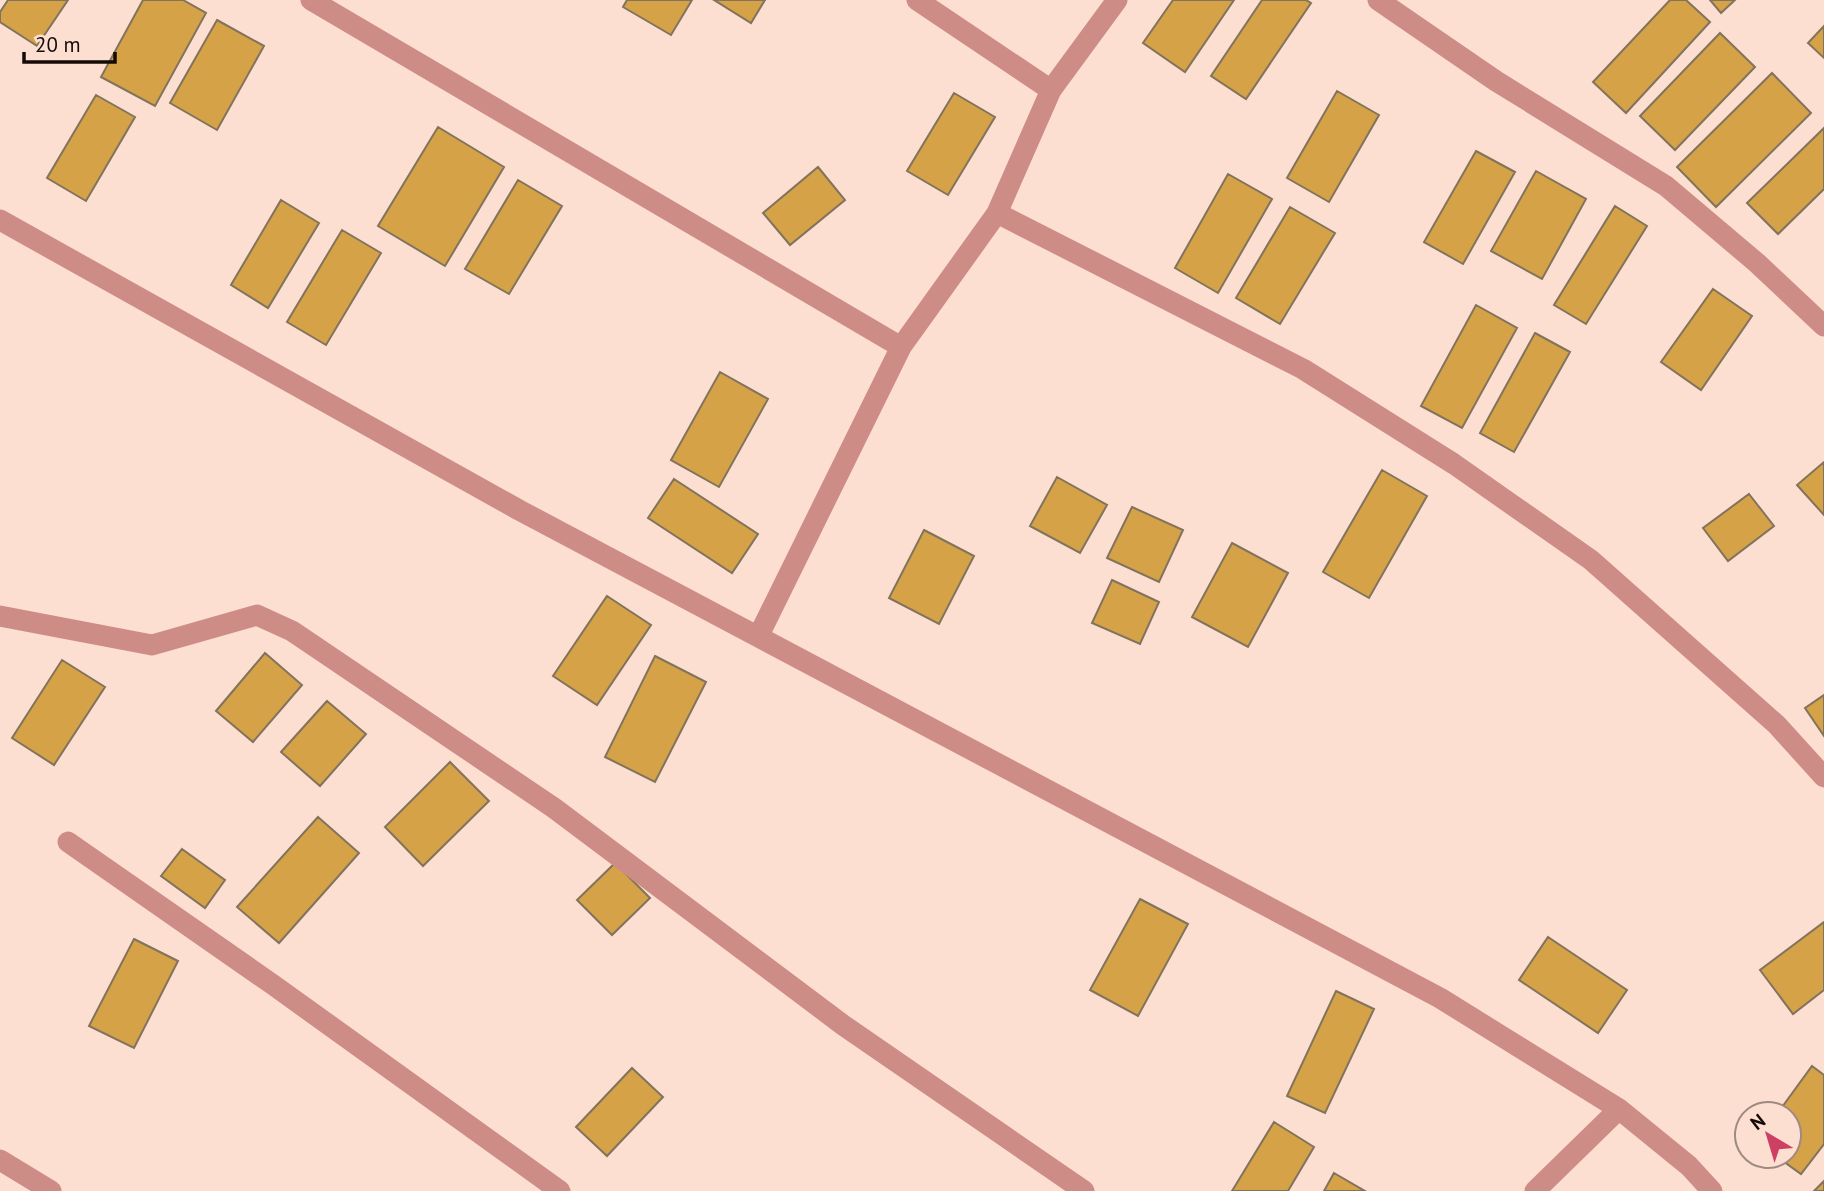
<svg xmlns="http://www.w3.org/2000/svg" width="1824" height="1191" font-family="'PT Sans',sans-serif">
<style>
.building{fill:#d5a248;stroke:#81735c;stroke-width:2}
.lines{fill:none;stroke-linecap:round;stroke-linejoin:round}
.minor{stroke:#ce8c87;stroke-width:21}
</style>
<rect width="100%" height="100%" fill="#fcdfd1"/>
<!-- building -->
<path class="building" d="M8,0H68L37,46L0,22V12Z
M143,0H183L206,13L155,106L101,77Z
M627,0H692L671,35L623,7Z
M714,0H765L751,23Z
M1173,0H1234L1185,72L1143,43Z
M1262,0H1306L1311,3L1246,99L1211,76Z
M1670,0H1686L1710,22L1626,113L1593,82Z
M1710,0H1735L1721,13Z
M217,20L264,46L217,130L170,103Z
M1824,26V58L1808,43Z
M1720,33L1755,67L1675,150L1640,116Z
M1772,73L1811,113L1716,207L1677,167Z
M1337,91L1379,115L1329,202L1287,178Z
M954,93L995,117L948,195L907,171Z
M96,95L135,117L86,201L47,178Z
M438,127L504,167L445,266L378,226Z
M1824,128V189L1778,234L1747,203Z
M1476,151L1515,172L1463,264L1424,242Z
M818,167L845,200L790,245L763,213Z
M1536,171L1586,199L1542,279L1491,251Z
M1228,174L1272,199L1218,293L1175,268Z
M518,180L562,206L509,294L465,269Z
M281,200L319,223L268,308L231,285Z
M1615,206L1647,226L1586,324L1554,305Z
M1290,207L1335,233L1280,324L1236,298Z
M342,230L381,253L326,345L287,322Z
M1713,289L1752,316L1701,390L1661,362Z
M1476,305L1517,328L1462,428L1421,406Z
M1535,333L1570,352L1514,452L1480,433Z
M720,372L768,399L719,487L671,460Z
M1824,462V515L1797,485Z
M1382,470L1427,496L1369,598L1323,572Z
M1057,477L1107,505L1080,553L1030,526Z
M674,479L758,534L732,573L648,518Z
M1749,494L1774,526L1728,561L1703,528Z
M1132,507L1183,530L1159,582L1107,558Z
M924,530L974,556L939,624L889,598Z
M1232,543L1288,573L1248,647L1192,617Z
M1112,580L1159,602L1140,644L1092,623Z
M607,596L651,625L597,705L553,676Z
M265,653L302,685L253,742L216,711Z
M655,656L706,682L655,782L605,757Z
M62,660L105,687L54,765L12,738Z
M1824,695V736L1805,708Z
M327,701L366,734L320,786L281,752Z
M450,762L489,801L423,866L385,827Z
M318,817L359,853L279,943L237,907Z
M182,849L225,880L205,908L161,876Z
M615,863L650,898L612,935L577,900Z
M1140,899L1188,924L1138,1016L1090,990Z
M1824,922V990L1793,1014L1760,970Z
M1548,937L1627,990L1598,1033L1519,980Z
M134,939L178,961L134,1048L89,1026Z
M1336,991L1374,1009L1325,1113L1287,1096Z
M1812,1066L1824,1075V1144L1801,1174L1776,1156H1789V1114H1777Z
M632,1068L663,1097L607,1156L576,1127Z
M1274,1122L1314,1147L1288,1191H1232Z
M1334,1173L1365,1191H1324Z
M1824,1181V1191H1814Z"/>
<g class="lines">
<!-- minor -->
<path class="minor" d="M311,0L901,347
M917,0L1051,90
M1378,0L1496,81L1666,186L1757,263L1824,326
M997,213L1303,369L1454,464L1591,560L1777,725L1824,777
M0,220L519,510L1440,998L1619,1109L1689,1166L1712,1191
M0,616L152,645L257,615L292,631L554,808L843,1025L1084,1191
M759,635L901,347L997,213L1051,90L1117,0
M68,842L272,984L560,1191
M0,1160L51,1191
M1535,1191L1619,1109"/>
</g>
<!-- north arrow -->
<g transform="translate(1768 1135) rotate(322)"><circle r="33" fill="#fcdfd1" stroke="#9f8a80" stroke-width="2"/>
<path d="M0-5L12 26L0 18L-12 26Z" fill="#ce3f64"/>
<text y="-10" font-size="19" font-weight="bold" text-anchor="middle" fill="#140b07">N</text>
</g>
<!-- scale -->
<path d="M24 52v10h91v-10" fill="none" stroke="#140b07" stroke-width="3.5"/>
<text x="35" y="52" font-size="21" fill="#140b07" stroke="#fcdfd1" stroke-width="5" paint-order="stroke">20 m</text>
</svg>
